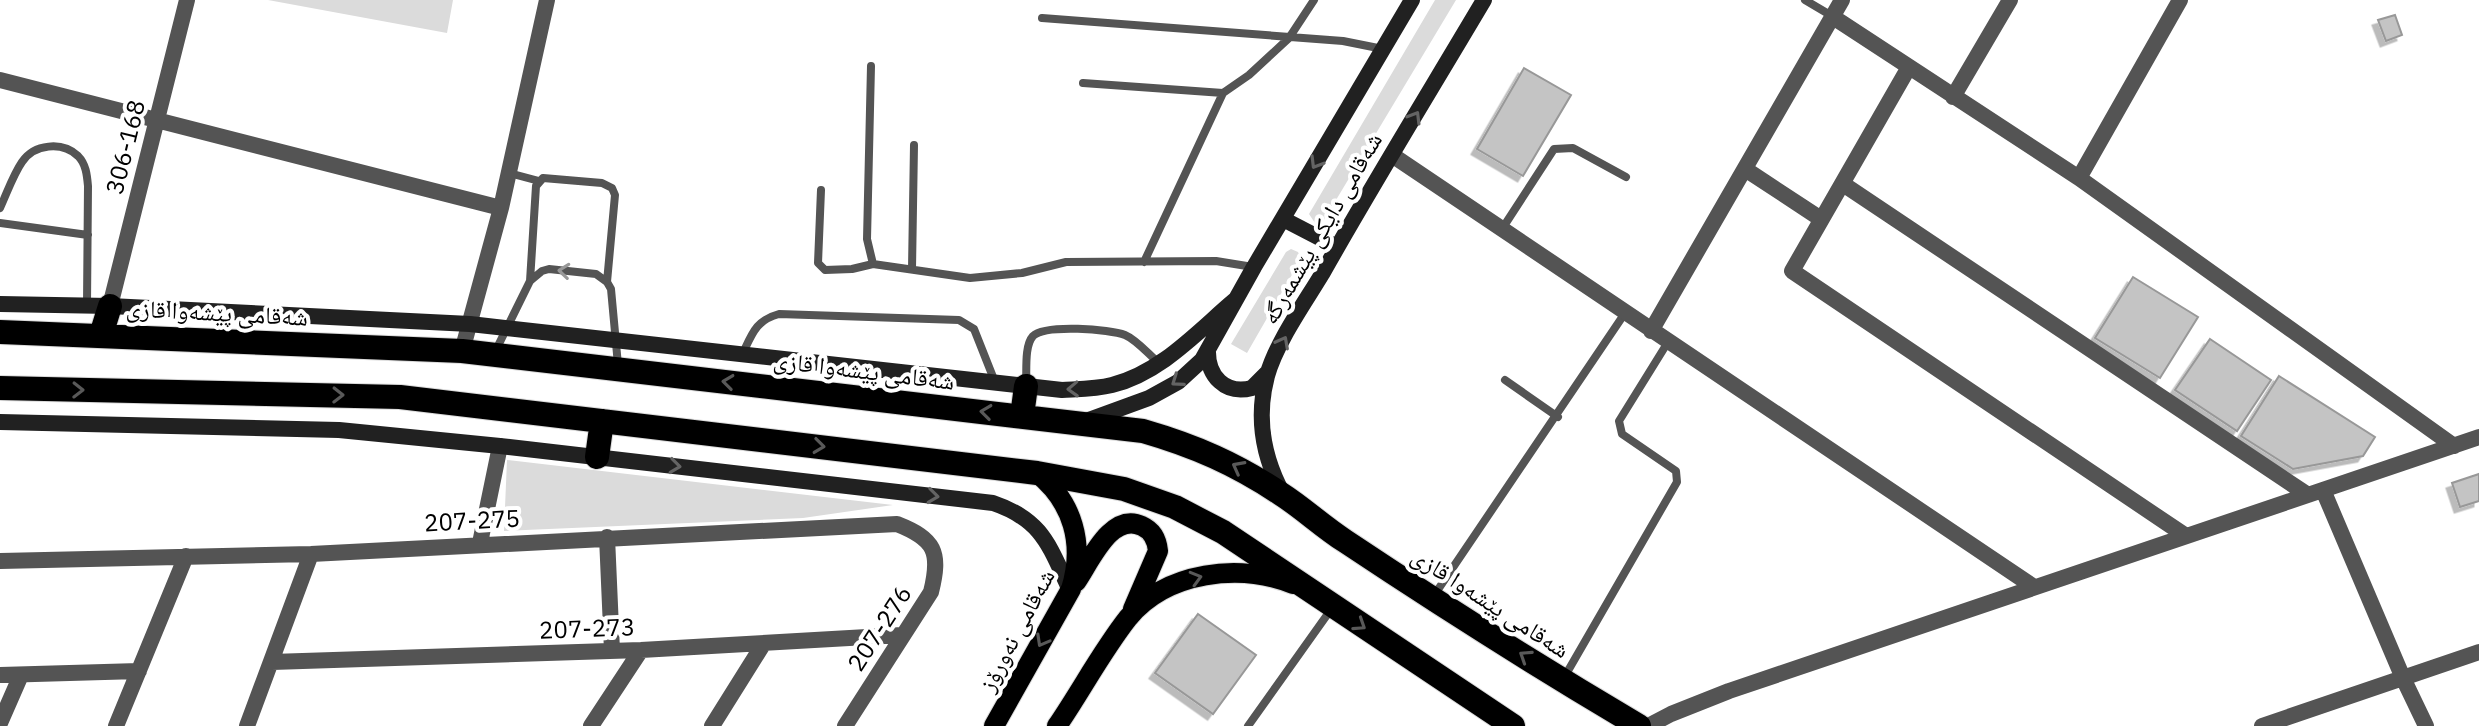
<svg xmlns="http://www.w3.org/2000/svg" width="2479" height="726" font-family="'IBM Plex Sans','Noto Naskh Arabic',sans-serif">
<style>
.green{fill:#dbdbdb}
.building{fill:#c4c4c4;stroke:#989898;stroke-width:2;filter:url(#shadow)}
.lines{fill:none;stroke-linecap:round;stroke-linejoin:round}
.primary-casing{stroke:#dbdbdb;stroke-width:22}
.highway-casing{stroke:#dbdbdb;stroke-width:26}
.lane{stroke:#545454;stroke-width:8}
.street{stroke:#545454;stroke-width:16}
.secondary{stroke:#212121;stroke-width:16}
.primary{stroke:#000;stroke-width:20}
.highway{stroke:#000;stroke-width:24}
.oneway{stroke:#646464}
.oneway2{stroke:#989898}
.oneway3{stroke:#595959}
.labels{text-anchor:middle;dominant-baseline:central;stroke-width:8;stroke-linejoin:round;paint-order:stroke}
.street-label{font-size:24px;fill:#000;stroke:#fff}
</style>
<defs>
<filter id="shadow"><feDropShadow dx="-5.5" dy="5.5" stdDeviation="0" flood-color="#0004"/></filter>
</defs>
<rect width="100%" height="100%" fill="#fff"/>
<!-- green -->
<path class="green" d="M268,0H453L447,33Z
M1435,0H1456L1324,220L1315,223L1309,214Z
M1291,249L1298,252L1301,259L1247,353L1231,344L1286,252Z
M507,460L893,505L803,518L504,531Z"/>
<!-- building -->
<path class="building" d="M2395,15L2402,35L2386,41L2378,20Z
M1524,68L1571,95L1523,176L1477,149Z
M2133,277L2198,317L2160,378L2095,338Z
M2210,339L2271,380L2237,431L2175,390Z
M2279,376L2375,437L2363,456L2293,469L2241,436Z
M2479,474V501L2460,507L2452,483Z
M1198,614L1256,655L1213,714L1155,673Z"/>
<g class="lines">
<!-- primary casing -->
<g class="primary-casing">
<path id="primary" d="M1076,582C1090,562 1111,511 1142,526C1153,531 1157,540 1158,551L1133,609
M994,726L1071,589C1085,544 1073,502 1037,473
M1057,726C1081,691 1102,651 1128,618C1167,571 1240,563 1293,584"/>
</g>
<!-- highway casing -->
<g class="highway-casing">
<path id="highway" d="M0,332L462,351L1143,431C1195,446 1236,464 1281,494C1303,508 1323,527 1345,541C1441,605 1539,667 1639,726
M101,335L110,306
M0,388L400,397L1037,473L1124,489L1175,507L1223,532L1513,726
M1022,416L1026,386
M597,457L602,421"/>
</g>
<!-- lane -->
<path class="lane" d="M1805,0L1832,16
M1042,18L1343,41L1383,49
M871,66L867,239L873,264L970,278L1022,273L1066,262L1216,261L1253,267
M1083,83L1223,93L1249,75L1289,38L1314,0
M509,173L539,181
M821,190L818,263L825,270L852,269L873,264
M0,208C7,193 13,175 22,162C34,144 62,141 78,156C86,164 87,175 88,186L87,305
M0,223L88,235
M1502,229L1554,149L1573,148L1626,177
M1144,262L1223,93
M912,269L914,145
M530,281L536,186L543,178L602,183L612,188L615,195L607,282
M495,352L530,281L542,271L549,269L596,274L607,282L611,289L618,365
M742,355C752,334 756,320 779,314L959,320L974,329L995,382
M1505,380L1558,417
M1026,385C1027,371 1024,346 1033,336C1045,324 1110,329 1125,335C1137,340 1149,355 1159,363
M1435,594L1625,313
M1565,676L1677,482L1676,471L1622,434L1619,421L1668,342
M1248,726L1332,608"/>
<!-- street -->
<path class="street" d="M1833,17L2079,178L2454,446
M1909,67L1792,271L2186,536
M0,80L501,208
M1953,97L2010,0
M1392,155L2034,587
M1745,169L1821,219
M2079,178L2180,0
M1843,184L2308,495
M110,306L187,0
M1651,331L1842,0
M462,351L501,208L547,0
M2323,490L2403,678L2426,726
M607,537L612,651
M480,543L500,446
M0,561L311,554L897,524C935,539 941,552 931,592L845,726
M272,662L641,650L902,635
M0,675L139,671
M0,723L21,675
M116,726L186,556
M247,726L311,554
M591,726L641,650
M712,726L764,643
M1648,726L1671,714L1729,691L2479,437
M2262,726L2479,652"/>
<!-- secondary -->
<path class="secondary" d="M1283,219L1337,247
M0,304L110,306L470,324L1062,390C1079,389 1096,389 1112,385C1161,373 1198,331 1235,300
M1208,349C1207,376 1225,395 1252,388L1267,373
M1086,421L1149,398L1178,382L1202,360L1254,267L1412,0
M0,422L339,430L500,446L993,503C1043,520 1049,546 1070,590
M1283,494C1263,457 1256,417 1267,376C1276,343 1304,304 1322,274C1374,182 1430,91 1484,0"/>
<!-- primary -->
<use href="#primary" class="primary"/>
<!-- highway -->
<use href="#highway" class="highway"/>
</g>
<!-- one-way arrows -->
<defs><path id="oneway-chevron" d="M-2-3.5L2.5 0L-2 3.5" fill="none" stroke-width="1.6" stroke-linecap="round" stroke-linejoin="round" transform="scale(2)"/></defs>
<g class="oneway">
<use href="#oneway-chevron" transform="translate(1415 117) rotate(-59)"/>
<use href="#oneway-chevron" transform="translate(1316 163) rotate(121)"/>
<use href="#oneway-chevron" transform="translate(1283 342) rotate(-62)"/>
<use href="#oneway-chevron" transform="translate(1177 381) rotate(145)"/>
<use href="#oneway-chevron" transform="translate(1073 389) rotate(178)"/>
<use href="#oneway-chevron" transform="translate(675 466) rotate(7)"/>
<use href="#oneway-chevron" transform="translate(933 496) rotate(7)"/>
</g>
<use class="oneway2" href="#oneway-chevron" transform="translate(564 271) rotate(-174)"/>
<g class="oneway3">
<use href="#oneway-chevron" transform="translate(728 382) rotate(-173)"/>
<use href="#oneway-chevron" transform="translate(78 390) rotate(1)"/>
<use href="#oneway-chevron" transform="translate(338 395) rotate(1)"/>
<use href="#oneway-chevron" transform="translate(986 412) rotate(-173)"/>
<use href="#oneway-chevron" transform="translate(819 446) rotate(7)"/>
<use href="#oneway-chevron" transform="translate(1238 467) rotate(-152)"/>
<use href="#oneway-chevron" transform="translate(1196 578) rotate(-16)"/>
<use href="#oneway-chevron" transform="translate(1360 625) rotate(33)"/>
<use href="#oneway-chevron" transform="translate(1042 641) rotate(119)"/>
<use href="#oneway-chevron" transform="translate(1525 656) rotate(-147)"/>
</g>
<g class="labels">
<!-- street labels -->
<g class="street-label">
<text transform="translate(125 147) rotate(-76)">306-168</text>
<text transform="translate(1321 228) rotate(-60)">شەقامی دایکی پێشمەرگە</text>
<text transform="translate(217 312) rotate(3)">شەقامی پێشەوا قازی</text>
<text transform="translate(864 370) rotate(7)">شەقامی پێشەوا قازی</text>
<text transform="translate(472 520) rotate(-3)">207-275</text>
<text transform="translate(1491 602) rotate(33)">شەقامی پێشەوا قازی</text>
<text transform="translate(587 628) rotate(-2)">207-273</text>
<text transform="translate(879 628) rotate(-57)">207-276</text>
<text transform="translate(1016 630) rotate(-62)">شەقامی نەورۆز</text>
</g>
</g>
</svg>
